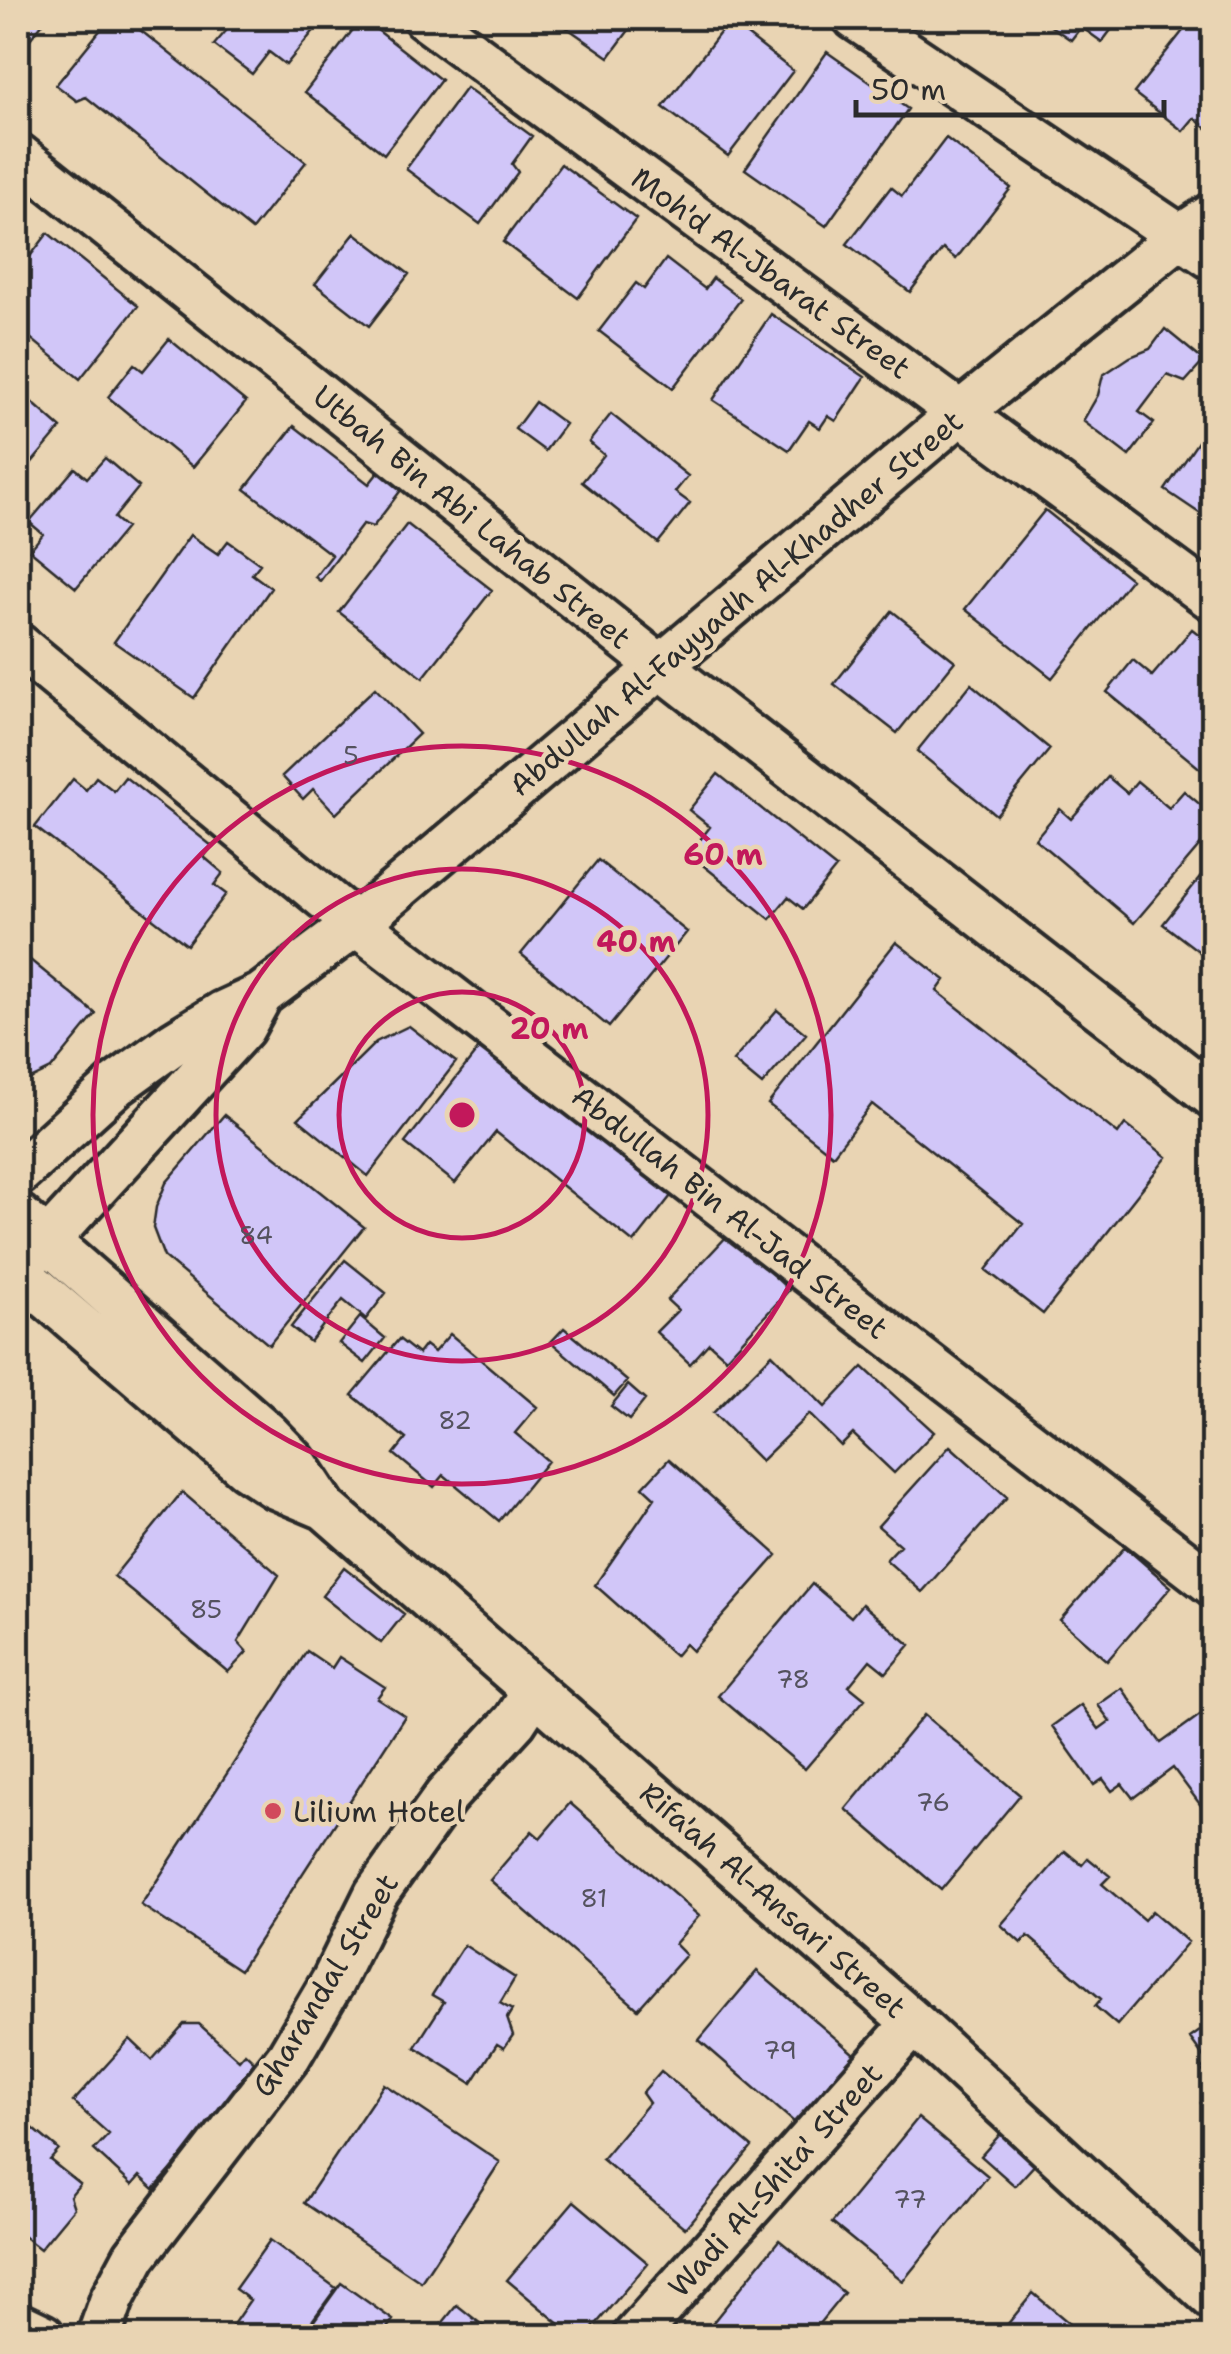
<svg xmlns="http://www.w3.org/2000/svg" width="1231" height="2354" font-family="'Shantell Sans',sans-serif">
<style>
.building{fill:#d1c6f8;stroke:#2b2b2b;stroke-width:2.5}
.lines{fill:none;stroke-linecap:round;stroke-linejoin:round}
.minor-casing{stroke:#2b2b2b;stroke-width:50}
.minor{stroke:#e9d4b3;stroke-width:42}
.ring{fill:none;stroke:#c2185b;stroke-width:5}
.poi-dot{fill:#d1495b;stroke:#e9d4b3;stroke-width:4}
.labels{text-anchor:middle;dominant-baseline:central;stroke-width:9;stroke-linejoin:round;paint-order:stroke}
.number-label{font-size:25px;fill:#54525e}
.street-label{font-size:30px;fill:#2b2b2b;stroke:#e9d4b3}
.poi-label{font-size:30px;fill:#2b2b2b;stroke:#e9d4b3;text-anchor:start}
.centre{fill:#c2185b;stroke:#e9d4b3;stroke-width:5}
.ring-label{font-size:30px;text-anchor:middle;font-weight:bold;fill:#c2185b;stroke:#e9d4b3;stroke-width:9;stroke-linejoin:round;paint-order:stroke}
</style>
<rect width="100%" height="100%" fill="#e9d4b3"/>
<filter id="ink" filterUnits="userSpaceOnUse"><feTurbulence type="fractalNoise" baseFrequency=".01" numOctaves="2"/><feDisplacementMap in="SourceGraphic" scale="20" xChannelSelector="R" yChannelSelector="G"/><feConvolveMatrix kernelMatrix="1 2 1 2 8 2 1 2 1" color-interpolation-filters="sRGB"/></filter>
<g filter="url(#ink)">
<!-- building -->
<path class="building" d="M18,18H47L18,54Z
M110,18H125L306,162L252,230L86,97L77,101L56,85Z
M209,18H324L286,65L269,52L252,74L214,45L226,31Z
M362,18L441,80L384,154L305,92Z
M553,18H638L609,57Z
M1039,18H1120L1102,42L1081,27L1071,40Z
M1193,18H1214V125L1209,130L1194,118L1183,131L1134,93Z
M729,21L793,71L728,156L663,107Z
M827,52L908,109L826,226L745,169Z
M466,88L532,136L512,164L518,172L480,224L406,169Z
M946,138L1011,188L956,259L943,249L910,292L847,244L891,187L902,196Z
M561,164L636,219L578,298L503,242Z
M48,233L138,306L80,379L18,328V272Z
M355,233L409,274L369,326L315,284Z
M666,259L705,289L713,278L741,299L673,388L599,331L636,283L644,289Z
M771,314L865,377L836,421L828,416L820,428L809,421L789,450L713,400Z
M1165,329L1204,361L1185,382L1167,375L1139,412L1154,423L1129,456L1083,421L1098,395L1103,375L1130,357L1150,349Z
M169,339L246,402L193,467L108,397L134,364L143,371Z
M18,390L61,428L18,479Z
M535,402L565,424L545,451L515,429Z
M611,414L688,476L675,492L690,503L658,543L582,482L604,455L589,442Z
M1210,424L1214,426V523L1165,490Z
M294,426L369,484L388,460L411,477L373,527L363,524L320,581L315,577L332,555L245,489Z
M105,458L139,487L114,518L126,528L76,588L30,550L43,534L29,522L75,468L87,478Z
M1045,510L1131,579L1052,678L965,609Z
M407,524L492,590L423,678L339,612Z
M190,535L218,554L228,541L260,564L252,574L271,588L194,698L114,642Z
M892,611L955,661L897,733L834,684Z
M1192,629L1214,646V780L1107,692L1133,660L1152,676Z
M971,684L1050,749L996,815L917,751Z
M375,688L419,734L336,814L313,789L303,799L282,776Z
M718,774L836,868L803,909L788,897L770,919L689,854L710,827L689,810Z
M96,777L114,791L125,777L212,846L204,857L223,873L214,885L226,894L187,945L35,827L73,779L86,790Z
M1108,777L1127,793L1137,781L1169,808L1184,791L1214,816V829L1134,923L1035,839L1060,809L1071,819Z
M598,860L687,932L609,1027L521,954Z
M1214,860V963L1163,924Z
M896,942L945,980L937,991L1118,1134L1125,1124L1167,1157L1043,1314L986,1270L1023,1224L872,1104L833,1155L768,1104Z
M18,950L96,1014L51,1069L18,1085Z
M777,1010L806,1034L762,1085L733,1061Z
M409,1026L456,1062L368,1176L298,1119L376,1042Z
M485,1041L674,1192L634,1243L496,1132L455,1183L405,1143Z
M224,1115L364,1227L269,1345L164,1257L153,1228L156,1207L166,1183Z
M729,1234L789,1290L726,1358L709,1343L690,1364L656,1332L678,1310L667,1300Z
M345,1260L386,1293L366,1319L343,1300L310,1342L291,1327Z
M360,1317L385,1338L365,1363L339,1343Z
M564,1328L627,1381L614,1396L551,1342Z
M450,1334L537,1407L515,1433L548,1461L499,1521L444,1475L434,1487L394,1454L406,1439L352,1395L399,1339L418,1354L425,1345L434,1352Z
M772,1354L825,1407L863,1367L934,1432L894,1473L853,1434L841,1446L809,1414L761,1461L713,1413Z
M628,1385L645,1400L629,1420L611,1406Z
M950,1446L1007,1497L922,1592L886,1560L900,1545L878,1526Z
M669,1459L777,1555L692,1651L685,1644L675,1656L595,1585L655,1498L643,1487Z
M182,1492L279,1575L238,1642L247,1652L228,1672L114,1576Z
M1125,1547L1171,1587L1107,1661L1060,1620Z
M344,1567L404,1614L381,1643L322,1596Z
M812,1584L851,1617L862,1604L910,1645L886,1673L870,1660L849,1686L865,1699L805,1769L718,1696Z
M307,1651L332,1668L339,1657L385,1687L377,1698L405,1716L240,1970L141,1905Z
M1122,1688L1161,1743L1214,1705V1811L1208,1815L1173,1768L1133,1798L1122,1784L1112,1791L1103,1779L1094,1785L1052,1726L1081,1705L1099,1729L1110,1721L1098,1705Z
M924,1715L1020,1795L941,1890L846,1809Z
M570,1803L699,1916L675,1944L686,1955L638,2009L490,1880L532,1831L540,1838Z
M1065,1851L1082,1865L1088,1858L1110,1876L1102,1884L1144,1920L1152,1911L1188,1942L1117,2025L1095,2006L1101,1999L1028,1936L1021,1943L1001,1925Z
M464,1945L515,1978L500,2003L512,2010L507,2018L513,2035L504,2048L497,2044L472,2083L415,2047L444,2002L432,1995Z
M757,1971L861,2060L802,2129L699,2040Z
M1214,2021V2086L1201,2069L1208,2063L1190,2038Z
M184,2024H199L239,2060L245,2053L262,2069L154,2189L140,2176L132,2185L94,2150L109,2134L73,2102L130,2039L152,2060Z
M661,2071L752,2147L685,2228L602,2159L649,2103L642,2093Z
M384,2084L500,2162L421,2282L304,2203Z
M1214,2094V2121L1201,2103Z
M918,2118L988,2176L903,2281L832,2223Z
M29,2125L59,2150L50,2160L80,2184L70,2196L74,2208L40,2249L18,2232V2138Z
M1003,2131L1038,2161L1015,2186L981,2156Z
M574,2201L648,2263L586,2336H574L507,2280Z
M270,2240L336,2288L301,2336H225L250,2300L235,2289Z
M779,2240L844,2293L809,2336H702Z
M341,2283L393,2320L381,2336H303Z
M1033,2293L1069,2323L1060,2336H998Z
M457,2305L496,2336H432Z"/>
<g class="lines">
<!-- minor casing -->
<g class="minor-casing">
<path id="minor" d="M425,18L1214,600
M855,18L1214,259
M18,155L661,667L1214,1097
M18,645L356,924L1214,1585
M18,1174L117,1084L175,1042L222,1013L261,995L356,924L960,413L1179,237L1214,214
M18,1215L268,1434L294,1461L325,1508L914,2023L1214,2299
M27,1259L47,1241L243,1028L261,995
M18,1272L246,1468L275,1487L325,1508
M18,2324L43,2336
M99,2336L112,2299L135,2256L289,2056L333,1981L376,1894L446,1796L515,1721L534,1692
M635,2336L914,2023"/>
</g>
<!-- minor -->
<use href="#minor" class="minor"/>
</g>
</g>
<!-- distance rings -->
<g class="ring">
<circle cx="462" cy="1115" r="123"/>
<circle cx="462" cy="1115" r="246"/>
<circle cx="462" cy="1115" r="369"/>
</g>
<!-- markers -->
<circle class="poi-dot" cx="273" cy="1811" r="10"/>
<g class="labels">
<!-- number labels -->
<g class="number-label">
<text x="351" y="755">5</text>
<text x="256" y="1235">84</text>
<text x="455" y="1420">82</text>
<text x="206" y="1609">85</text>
<text x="793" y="1679">78</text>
<text x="933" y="1802">76</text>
<text x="594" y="1898">81</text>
<text x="780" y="2050">79</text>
<text x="910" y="2199">77</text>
</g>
<!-- street labels -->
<g class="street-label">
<text transform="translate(771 273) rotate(36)">Moh'd Al-Jbarat Street</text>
<text transform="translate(472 517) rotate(39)">Utbah Bin Abi Lahab Street</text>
<text transform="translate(736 603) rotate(-40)">Abdullah Al-Fayyadh Al-Khadher Street</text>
<text transform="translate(730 1212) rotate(38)">Abdullah Bin Al-Jad Street</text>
<text transform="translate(773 1900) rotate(41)">Rifa'ah Al-Ansari Street</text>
<text transform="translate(325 1985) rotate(-59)">Gharandal Street</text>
<text transform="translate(775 2180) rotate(-48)">Wadi Al-Shita' Street</text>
</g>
<!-- poi labels -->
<g class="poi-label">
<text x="293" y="1811">Lilium Hotel</text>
</g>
</g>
<circle cx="462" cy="1115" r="15" class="centre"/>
<g class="ring-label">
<text x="723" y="865">60 m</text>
<text x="636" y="952">40 m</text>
<text x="549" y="1039">20 m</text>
</g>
<!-- margin -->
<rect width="1231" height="2354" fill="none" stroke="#e9d4b3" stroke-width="60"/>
<rect x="30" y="30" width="1171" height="2294" fill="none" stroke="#2b2b2b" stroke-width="4" filter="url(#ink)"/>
<!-- scale -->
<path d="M856 100v15h308v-15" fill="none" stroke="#2b2b2b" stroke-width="5"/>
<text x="871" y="100" font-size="30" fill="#2b2b2b" stroke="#e9d4b3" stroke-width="8" paint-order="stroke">50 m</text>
</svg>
